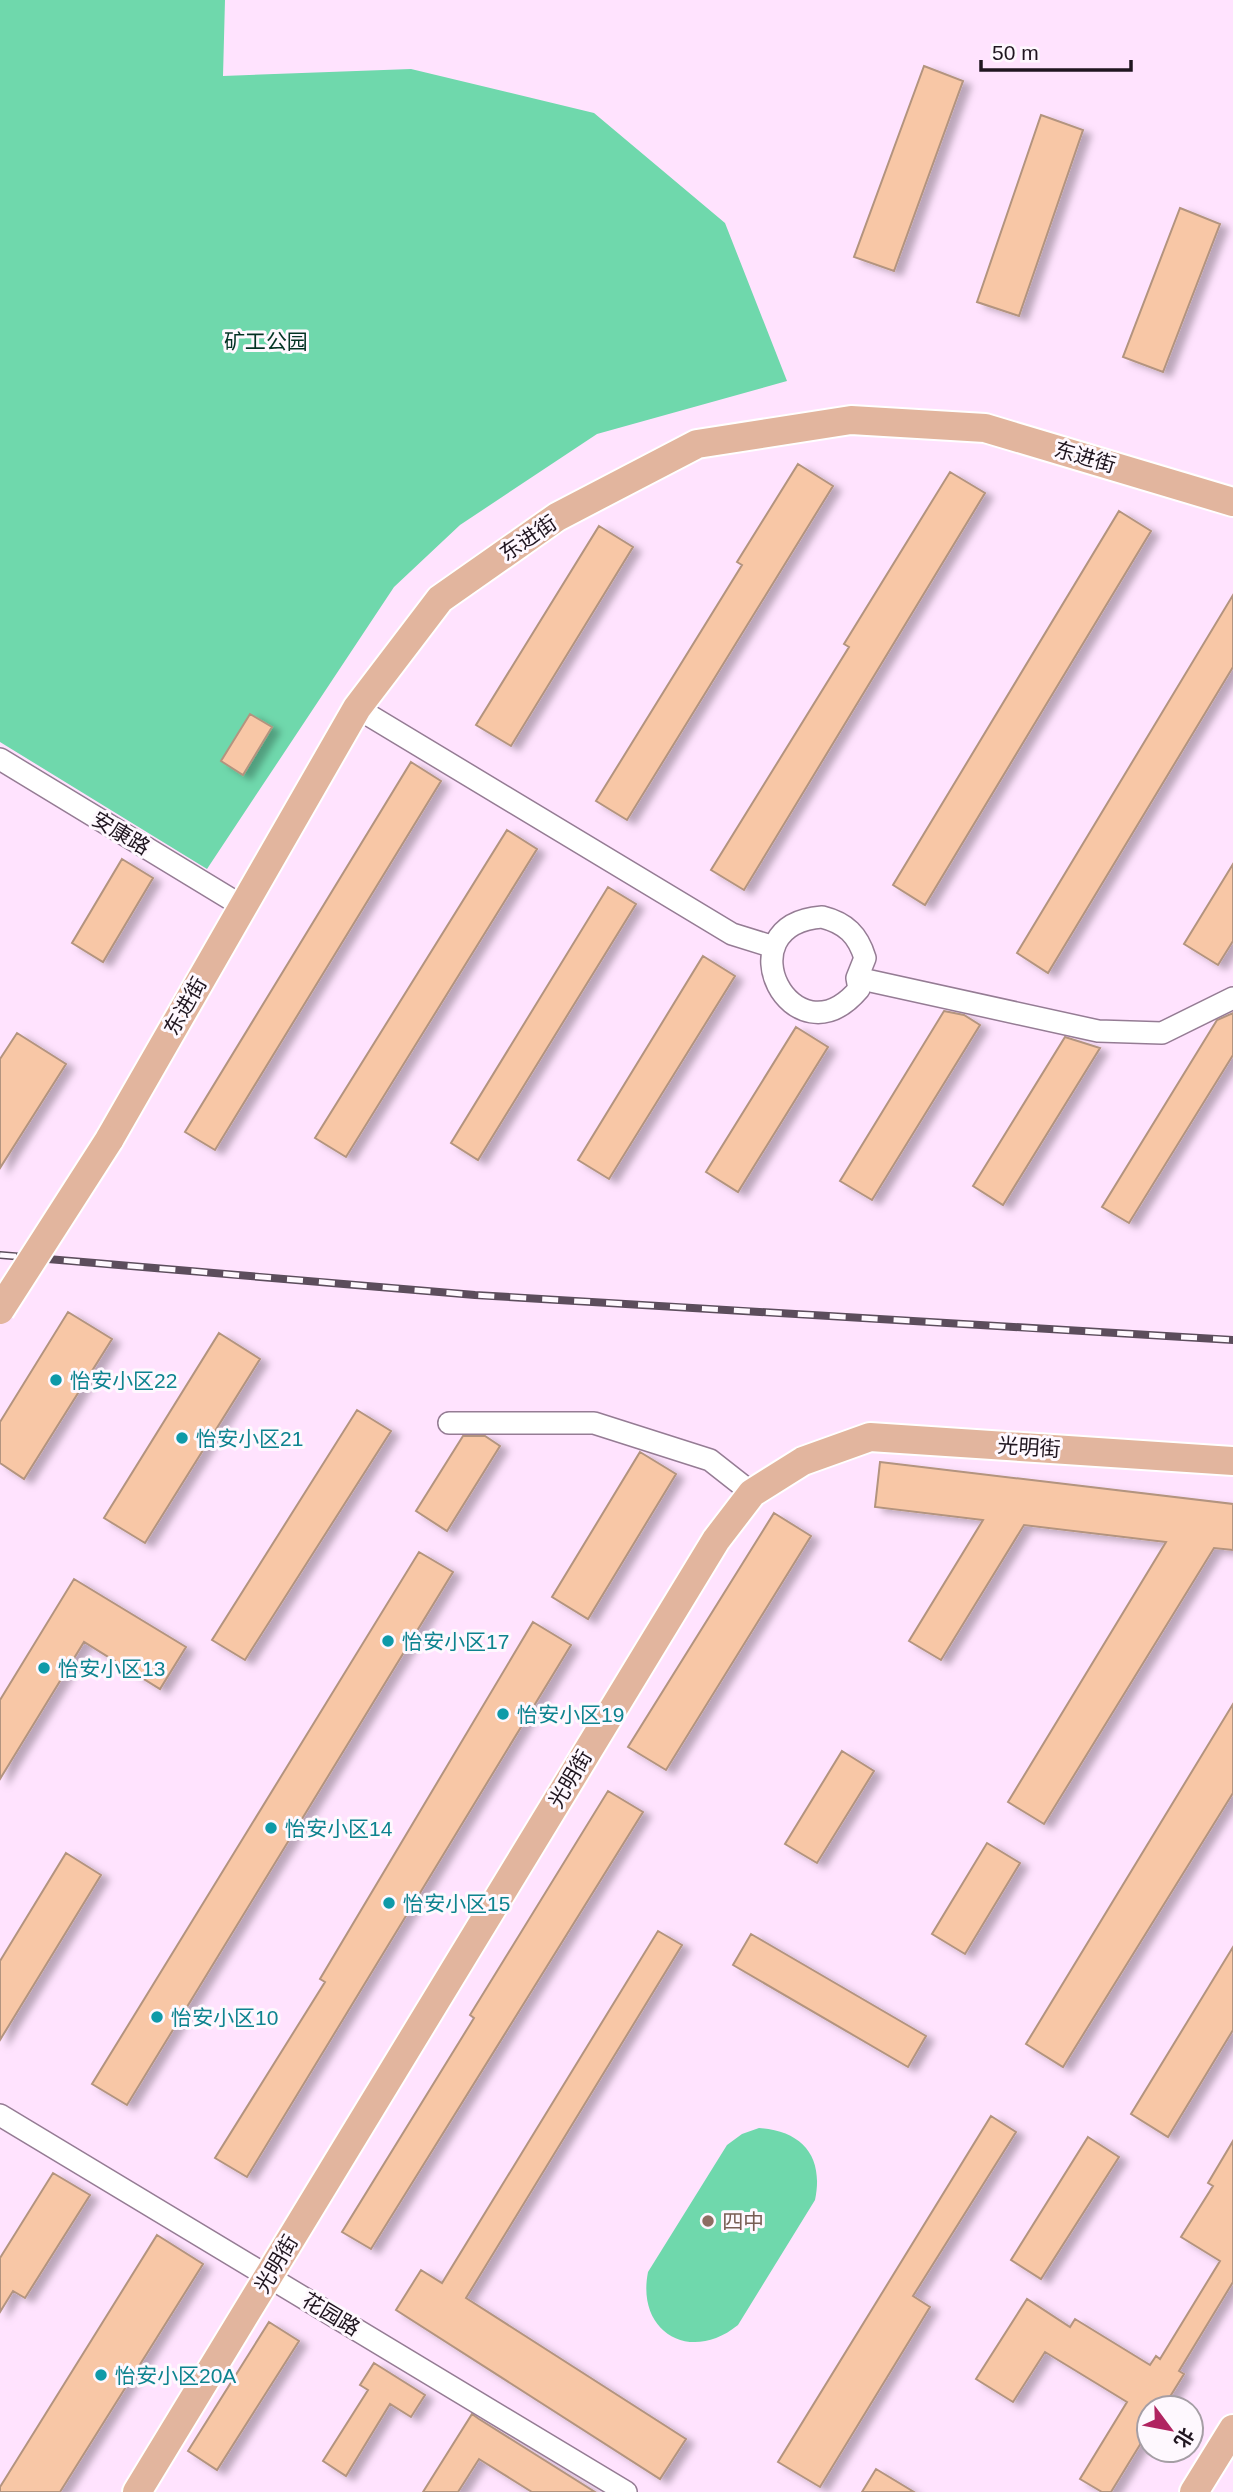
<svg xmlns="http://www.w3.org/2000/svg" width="1233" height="2492" font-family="Helvetica,'Noto Sans SC',sans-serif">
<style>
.green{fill:#6fd8ac}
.building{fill:#f8c7a6;stroke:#b3947f;stroke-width:2;filter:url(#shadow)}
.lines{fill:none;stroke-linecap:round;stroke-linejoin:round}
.minor-casing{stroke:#957c94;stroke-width:24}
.major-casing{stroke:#fff;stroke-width:32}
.minor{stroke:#fff;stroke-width:21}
.major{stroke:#e2b59e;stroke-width:28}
.rail-casing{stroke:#5c4d5c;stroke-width:8}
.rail{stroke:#fef8fe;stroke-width:5;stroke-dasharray:16;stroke-linecap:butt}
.major-bridge-casing{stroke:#fff;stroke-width:32;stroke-linecap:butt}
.major-bridge{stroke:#e2b59e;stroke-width:28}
.culture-dot{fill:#0f9aa8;stroke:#fef8fe;stroke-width:2.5}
.education-dot{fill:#8d6e63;stroke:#fef8fe;stroke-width:2.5}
.labels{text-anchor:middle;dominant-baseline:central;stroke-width:6;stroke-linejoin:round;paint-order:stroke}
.park-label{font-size:21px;fill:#023323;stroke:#fef8fe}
.street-label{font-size:21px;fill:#201620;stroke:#fef8fe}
.culture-label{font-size:21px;fill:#0d838f;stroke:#fef8fe;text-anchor:start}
.education-label{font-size:21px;fill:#785e54;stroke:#fef8fe;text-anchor:start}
</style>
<defs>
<filter id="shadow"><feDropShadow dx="8" dy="4.5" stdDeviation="3.5" flood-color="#0004"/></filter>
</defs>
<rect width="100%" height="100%" fill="#ffe3fe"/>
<!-- green -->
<path class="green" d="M0,0H225L223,76L411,69L594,113L725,223L787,381L597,434L460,525L394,587L207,869L0,742Z
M759,2128C803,2131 824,2157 815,2200L738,2325C690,2364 636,2332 648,2272L727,2145L742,2134Z"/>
<!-- building -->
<path class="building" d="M924,66L963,81L894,271L854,257Z
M1041,115L1083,130L1019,316L977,302Z
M1180,208L1220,224L1163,372L1123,357Z
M798,464L833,486L627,820L596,801L742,565L737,562Z
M950,472L985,493L744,890L711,870L849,647L844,644Z
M1119,511L1151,531L925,905L893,885Z
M599,526L633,547L511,746L476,725Z
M1233,595V667L1048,973L1017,953Z
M250,714L272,727L243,775L221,761Z
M411,762L441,781L215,1150L185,1132Z
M507,830L537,849L346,1157L315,1138Z
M122,859L153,878L103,962L72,943Z
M1233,864V941L1218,965L1184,944Z
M608,887L636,904L478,1160L451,1143Z
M703,956L735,976L609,1179L578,1160Z
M944,1011L964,1015L980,1025L872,1200L840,1181Z
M1233,1013V1055L1129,1223L1102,1207L1217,1020Z
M796,1027L828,1047L738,1192L706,1172Z
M17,1033L66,1064L0,1168V1059Z
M1065,1037L1100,1048L1003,1205L973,1186Z
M68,1312L112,1339L24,1479L0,1463V1422Z
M219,1333L260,1359L145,1543L104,1518Z
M357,1410L391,1431L245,1660L212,1640Z
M463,1436H485L500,1446L447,1531L416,1511Z
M640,1452L676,1474L588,1619L552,1597Z
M880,1462L1233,1504V1550L1214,1548L1044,1824L1008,1802L1166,1542L1024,1525L941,1660L909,1641L983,1520L875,1507Z
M774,1513L811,1536L666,1770L628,1747Z
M419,1552L453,1572L127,2105L92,2084Z
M74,1579L186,1647L160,1689L84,1642L0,1779V1700Z
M533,1622L571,1645L247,2177L215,2158L325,1982L320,1979Z
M1233,1704V1793L1063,2067L1026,2044Z
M842,1751L874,1771L817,1863L785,1844Z
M608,1791L643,1812L371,2249L342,2232L474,2018L470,2015Z
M987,1843L1020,1863L965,1954L932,1934Z
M66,1853L101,1875L0,2040V1961Z
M658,1931L682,1945L466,2298L686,2439L660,2479L396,2310L421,2270L442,2283Z
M751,1934L926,2036L908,2067L733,1965Z
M1233,1947V2030L1168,2137L1131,2114Z
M991,2116L1016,2132L913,2296L930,2307L820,2487L778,2462Z
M1088,2137L1119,2157L1041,2279L1011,2260Z
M1233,2141V2282L1179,2371L1184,2374L1163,2408H1149V2430L1111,2492H1102L1080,2479L1127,2402L1045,2352L1013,2402L976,2379L1027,2299L1070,2327L1075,2319L1150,2365L1156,2356L1160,2359L1220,2261L1181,2237L1213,2186L1208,2183Z
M53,2173L90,2195L25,2298L13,2291L0,2312V2258Z
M157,2235L203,2264L60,2492H0V2487Z
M269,2322L299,2341L217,2470L188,2451Z
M374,2363L425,2395L411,2417L390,2404L346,2476L323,2461L368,2390L360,2385Z
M472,2414L479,2419L595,2492H532L479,2459L458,2492H423Z
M876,2469L914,2492H862Z"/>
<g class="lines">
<!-- minor casing -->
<g class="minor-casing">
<path id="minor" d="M357,708L732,934L774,947
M0,759L242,906
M822,917C846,923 858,935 865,958L857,978L859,989C793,1067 721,925 822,917Z
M857,978L1098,1031L1162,1033L1233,998
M449,1423H594L710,1460L752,1493
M0,2115L626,2492"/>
</g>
<!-- major casing -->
<g class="major-casing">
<path id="major" d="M109,1140L357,708L440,599L557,517L697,444L851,420L985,428L1233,502
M137,2492L716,1540L752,1493L803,1461L870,1437L1233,1461
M1194,2492L1233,2429"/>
</g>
<!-- minor -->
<use href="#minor" class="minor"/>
<!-- major -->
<use href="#major" class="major"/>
<!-- rail casing -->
<g class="rail-casing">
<path id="rail" d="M0,1255L475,1295L1233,1340"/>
</g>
<!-- rail -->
<use href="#rail" class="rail"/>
<!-- major-bridge casing -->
<g class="major-bridge-casing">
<path id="major-bridge" d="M0,1310L109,1140"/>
</g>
<!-- major-bridge -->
<use href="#major-bridge" class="major-bridge"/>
</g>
<!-- markers -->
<g class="culture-dot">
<circle cx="56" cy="1380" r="7"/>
<circle cx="182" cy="1438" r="7"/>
<circle cx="388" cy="1641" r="7"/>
<circle cx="44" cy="1668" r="7"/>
<circle cx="503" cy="1714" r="7"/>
<circle cx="271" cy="1828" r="7"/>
<circle cx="389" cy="1903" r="7"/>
<circle cx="157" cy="2017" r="7"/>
<circle cx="101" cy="2375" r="7"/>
</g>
<circle class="education-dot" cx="708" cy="2221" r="7"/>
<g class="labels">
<!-- park labels -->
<g class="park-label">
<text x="266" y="341">矿工公园</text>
</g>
<!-- street labels -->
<g class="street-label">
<text transform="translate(1085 457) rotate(16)">东进街</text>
<text transform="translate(528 538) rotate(-34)">东进街</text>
<text transform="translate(121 833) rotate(31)">安康路</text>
<text transform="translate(185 1006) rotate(-60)">东进街</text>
<text transform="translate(1029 1447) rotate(4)">光明街</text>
<text transform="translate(570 1779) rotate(-59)">光明街</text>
<text transform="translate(276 2264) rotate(-59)">光明街</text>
<text transform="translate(331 2314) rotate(31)">花园路</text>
</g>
<!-- culture labels -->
<g class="culture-label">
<text x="70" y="1380">怡安小区22</text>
<text x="196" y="1438">怡安小区21</text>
<text x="402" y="1641">怡安小区17</text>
<text x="58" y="1668">怡安小区13</text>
<text x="517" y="1714">怡安小区19</text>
<text x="285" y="1828">怡安小区14</text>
<text x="403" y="1903">怡安小区15</text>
<text x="171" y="2017">怡安小区10</text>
<text x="115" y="2375">怡安小区20A</text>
</g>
<!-- education labels -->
<g class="education-label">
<text x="722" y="2221">四中</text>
</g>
</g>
<!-- north arrow -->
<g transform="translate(1170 2429) rotate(122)"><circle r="33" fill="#fef8fe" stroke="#a59ea5" stroke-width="2"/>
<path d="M0-5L12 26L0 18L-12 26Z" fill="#b02461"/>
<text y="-10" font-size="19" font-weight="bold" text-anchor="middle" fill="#201620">北</text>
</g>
<!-- scale -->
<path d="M981 60v10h150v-10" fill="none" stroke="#201620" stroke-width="3.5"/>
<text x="992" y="60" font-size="21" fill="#201620" stroke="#fef8fe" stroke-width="5" paint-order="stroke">50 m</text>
</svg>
